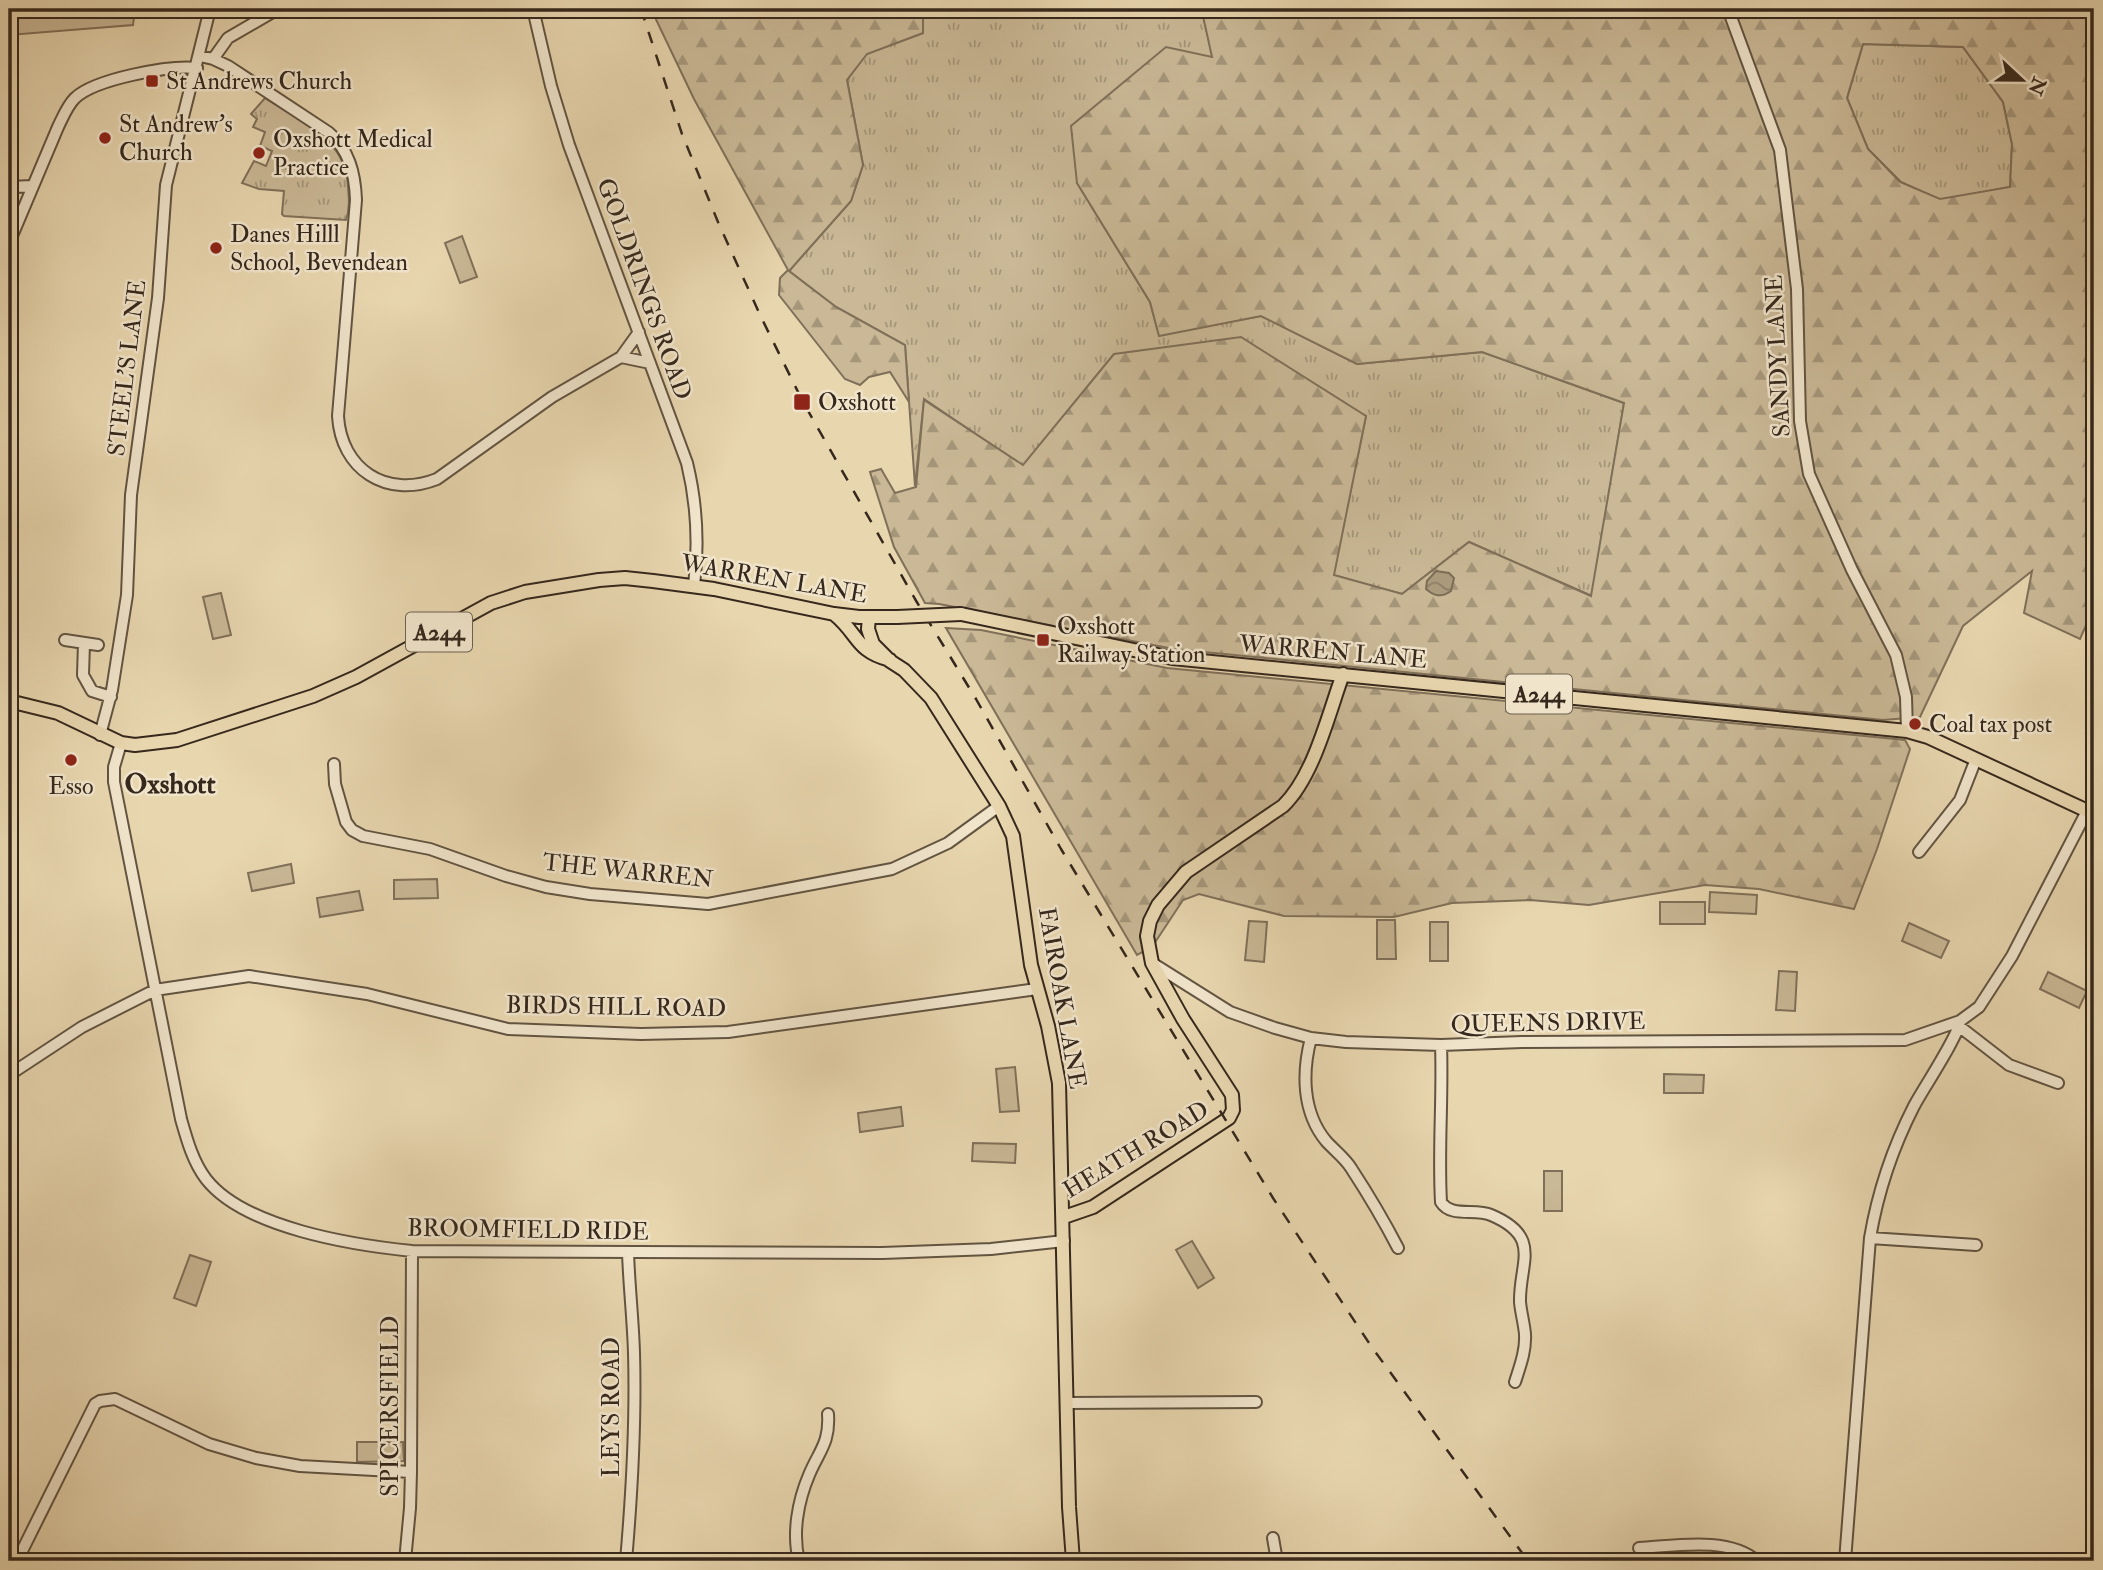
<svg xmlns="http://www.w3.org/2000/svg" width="2103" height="1570" font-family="'IM FELL Double Pica',serif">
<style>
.grass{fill:url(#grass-tufts);stroke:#807059;stroke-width:2}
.forest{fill:url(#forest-firs);stroke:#807059;stroke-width:2;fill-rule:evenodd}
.pitch{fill:#cab896;stroke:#807059;stroke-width:2}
.water{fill:url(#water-waves);stroke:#7c6d56;stroke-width:2}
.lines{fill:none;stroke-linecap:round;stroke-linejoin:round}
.minor-casing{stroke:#625441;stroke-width:14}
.major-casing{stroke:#36281c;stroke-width:16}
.minor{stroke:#f0e4cb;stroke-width:10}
.major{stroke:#e8d6af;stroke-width:12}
.rail{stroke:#36281c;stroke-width:2.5;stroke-dasharray:12 12;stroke-linecap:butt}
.major-bridge-casing{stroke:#36281c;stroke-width:16;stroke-linecap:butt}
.major-bridge{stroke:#e8d6af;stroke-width:12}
.poi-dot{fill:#8f2418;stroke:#f0e4cb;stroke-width:2.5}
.labels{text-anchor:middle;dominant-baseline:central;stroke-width:5;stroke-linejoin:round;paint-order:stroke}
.shield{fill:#f0e4cb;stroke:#6e6050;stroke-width:2}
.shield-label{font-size:23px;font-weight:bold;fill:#36281c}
.poi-label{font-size:24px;fill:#36281c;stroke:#f0e4cb;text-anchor:start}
.street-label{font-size:24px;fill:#36281c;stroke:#f0e4cb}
.quarter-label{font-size:28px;font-weight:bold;fill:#36281c;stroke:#f0e4cb}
</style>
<defs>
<pattern id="grass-tufts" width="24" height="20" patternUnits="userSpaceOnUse" patternTransform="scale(1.75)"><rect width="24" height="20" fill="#cab896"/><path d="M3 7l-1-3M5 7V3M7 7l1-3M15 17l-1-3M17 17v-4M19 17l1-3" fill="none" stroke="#a5967a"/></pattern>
<pattern id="forest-firs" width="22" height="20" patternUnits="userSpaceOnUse" patternTransform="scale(1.75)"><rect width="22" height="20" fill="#cab896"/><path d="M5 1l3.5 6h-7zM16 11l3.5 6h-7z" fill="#a5967a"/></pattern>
<pattern id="water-waves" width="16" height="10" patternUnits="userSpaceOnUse" patternTransform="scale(1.75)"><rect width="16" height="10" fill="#ab9b7d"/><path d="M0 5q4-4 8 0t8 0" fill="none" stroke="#8c7e66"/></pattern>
</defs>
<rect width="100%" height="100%" fill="#e8d6af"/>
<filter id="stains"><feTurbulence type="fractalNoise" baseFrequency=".00286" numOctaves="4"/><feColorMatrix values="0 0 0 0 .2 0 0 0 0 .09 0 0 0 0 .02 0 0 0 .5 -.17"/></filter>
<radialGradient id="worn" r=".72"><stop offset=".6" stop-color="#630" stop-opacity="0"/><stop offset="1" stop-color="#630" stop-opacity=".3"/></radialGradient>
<!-- grass -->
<path class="grass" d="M923,9H1198L1203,16L1213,57L1077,183L1150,302L1159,335L1261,316L1357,364L1482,352L1624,403L1592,596L1469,542L1402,594L1333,575L1366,416L1114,354L1023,466L924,399L915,486L905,345L836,307L789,271L851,201L863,165L847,80L866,54L923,33Z
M1863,44L1963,47L2003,102L2012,144L2010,187L1940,200L1901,182L1868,149L1847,98Z
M265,98C300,121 347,139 348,187C349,198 350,209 346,220L284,216L282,214L284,191L259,189L242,183L254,161L266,166L272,151L260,146L265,132L253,127L257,119L251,114Z"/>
<!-- forest -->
<path class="forest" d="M651,9H923V33L867,54L847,80L863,165L851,201L789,271L836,307L905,345L909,402L890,372L869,377L860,385L845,379L779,295L780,278L788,270L694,99Z
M1198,9H1952L1972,13L1975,9H2094V607L2080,639L2024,613L2032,571L1963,626L1920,717L1883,720L1174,649L939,604L925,603L894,547L870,472L881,469L895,493L916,487L924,400L1023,465L1114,354L1241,337L1366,416L1334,575L1402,594L1469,542L1591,596L1624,403L1482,352L1357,364L1261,316L1159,336L1150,302L1077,183L1071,126L1166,47L1212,57L1203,16ZM1863,44L1963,47L2003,102L2012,144L2010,187L1940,199L1900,182L1868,149L1847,98Z
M946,628L981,630L1167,668L1905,740L1910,749L1877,849L1854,909L1759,889L1705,885L1589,905L1530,900L1452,903L1394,917L1284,916L1199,894L1183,900L1152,947L1137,955Z"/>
<!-- pitch -->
<path class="pitch" d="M9,9H135L133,25L9,35Z
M462,236L477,277L460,283L445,243Z
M221,593L231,635L213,639L203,597Z
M291,864L294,883L252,891L248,873Z
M437,879L438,898L394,899V880Z
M359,891L363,910L320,917L317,898Z
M1710,892L1757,895L1756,914L1709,912Z
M1660,902H1705V924H1660Z
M1377,920H1395L1396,959H1377Z
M1249,921L1267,922L1264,962L1245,960Z
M1430,922H1448V961H1430Z
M1909,923L1949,941L1941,958L1902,941Z
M1779,971L1797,972L1795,1011L1776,1010Z
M2048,972L2087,991L2079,1008L2040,989Z
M1015,1067L1019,1111L1000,1112L996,1069Z
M1664,1074L1704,1075L1703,1093H1664Z
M901,1107L903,1126L860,1132L858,1113Z
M973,1143L1016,1144L1015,1163L972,1161Z
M1544,1171H1562V1211H1544Z
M1192,1241L1214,1278L1198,1288L1176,1250Z
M190,1255L211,1262L196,1306L174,1298Z
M357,1442H403L404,1461L357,1462Z"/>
<!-- water -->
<path class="water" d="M1436,571L1449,573L1454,578L1451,591C1441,598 1434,596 1426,589L1427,581Z"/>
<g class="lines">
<!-- minor casing -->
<g class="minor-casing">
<path id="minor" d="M533,9L551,86L569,145L687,463C697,504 699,544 694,586
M1728,9L1780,150L1797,289L1800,421L1809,474L1852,570L1896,655L1906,697L1907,731
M200,56L213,59L228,66L328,132C349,149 355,173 356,200L338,416C341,469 386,499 437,479L552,397L621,357L639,332
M213,59L228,38L278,9
M9,187L32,186
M9,243L58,127C63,117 67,106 75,98C95,79 169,65 197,68
M621,357L650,363
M65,640L98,645
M84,643L83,675L92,691L111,697
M100,735L112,690L127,595L131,495L158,298L166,185L210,9
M121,743L114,767V782L181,1119C187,1140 193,1162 206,1179C244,1228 353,1245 412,1251L882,1253L991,1249L1064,1241
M334,764L335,784L346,822L352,830L363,836L430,849L506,876L546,887L590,894L708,904L892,869L948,843L999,806
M1919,852L1960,800L1976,759
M1152,963L1230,1012L1275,1028L1311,1038L1346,1042L1441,1045L1522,1042L1905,1040L1960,1021L1979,1007L2012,956L2087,811
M1960,1027L2009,1065L2058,1083
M1311,1038C1302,1072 1302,1112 1326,1141C1334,1150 1345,1158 1351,1168C1368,1194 1384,1221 1398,1248
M1441,1045C1443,1098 1438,1149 1441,1202C1451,1218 1475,1208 1491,1215C1543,1237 1519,1263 1520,1302C1521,1313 1524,1323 1525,1334C1526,1351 1520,1366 1515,1382
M9,1075L82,1027L155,990L249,976L367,994L508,1029L641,1034L728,1032L1037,989
M1870,1238L1976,1245
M1067,1403L1256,1402
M1273,1538L1277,1561
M1639,1548C1675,1546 1728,1536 1757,1561
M17,1561L95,1404L100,1401L115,1399L209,1444L256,1458L300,1466L411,1472
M405,1561L410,1508L411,1472L412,1251
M626,1561C632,1492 636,1423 634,1353C633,1319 629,1285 628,1252
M799,1561C792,1533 798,1501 809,1475C819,1451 830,1443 828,1414
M1407,1561H1410
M1845,1561L1870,1238C1878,1191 1892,1149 1914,1106C1923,1089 1959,1035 1960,1021"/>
</g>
<!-- major casing -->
<g class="major-casing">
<path id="major" d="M834,614C859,634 855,651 890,660
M961,614L1172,658L1907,731L1928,737L2094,814
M869,617L868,629L873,644L890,661L904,670L931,698L999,806L1013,836L1031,965L1048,1026L1059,1083L1069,1507L1073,1561
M9,701L58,713L121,743L135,745L177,740L313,696L356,677L491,603L525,592L599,580L625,578L653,581L714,589L834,614L859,617H897
M1064,1217L1093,1207L1229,1118L1233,1110L1232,1095L1183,1019L1152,963L1147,936L1150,921L1158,905L1186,872L1283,806C1314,776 1328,715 1343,674"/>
</g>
<!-- minor -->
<use href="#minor" class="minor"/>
<!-- major -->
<use href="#major" class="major"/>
<!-- rail -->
<path class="rail" d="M641,9L682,134L718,222L761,317L803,402L915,599L976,699L1061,849L1273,1198L1371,1346L1528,1561"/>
<!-- major-bridge casing -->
<g class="major-bridge-casing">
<path id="major-bridge" d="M897,617L961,614"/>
</g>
<!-- major-bridge -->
<use href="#major-bridge" class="major-bridge"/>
</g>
<!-- markers -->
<g class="poi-dot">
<rect x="145" y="74" width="14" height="14" rx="3.5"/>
<circle cx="105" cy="138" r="7"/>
<circle cx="259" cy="153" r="7"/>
<circle cx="216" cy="248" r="7"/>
<rect x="793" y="393" width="18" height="18" rx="3.5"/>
<rect x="1036" y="633" width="14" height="14" rx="3.5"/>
<circle cx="1915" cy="724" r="7"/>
<circle cx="71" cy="760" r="7"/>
</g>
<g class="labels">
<!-- shield labels -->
<g class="shield">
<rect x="406" y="612.5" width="66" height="39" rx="5"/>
<rect x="1506" y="674.5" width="66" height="39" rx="5"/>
</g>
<g class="shield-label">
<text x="439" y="632">A244</text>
<text x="1539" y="694">A244</text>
</g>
<!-- poi labels -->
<g class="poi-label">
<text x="166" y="81">St Andrews Church</text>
<text x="119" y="124">St Andrew's<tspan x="119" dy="28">Church</tspan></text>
<text x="273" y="139">Oxshott Medical<tspan x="273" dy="28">Practice</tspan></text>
<text x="230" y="234">Danes Hilll<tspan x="230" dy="28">School, Bevendean</tspan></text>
<text x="818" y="402">Oxshott</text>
<text x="1057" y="626">Oxshott<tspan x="1057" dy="28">Railway Station</tspan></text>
<text x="1929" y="724">Coal tax post</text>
<text x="71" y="786" text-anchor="middle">Esso</text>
</g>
<!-- street labels -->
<g class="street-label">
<text transform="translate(644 289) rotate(70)">GOLDRINGS ROAD</text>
<text transform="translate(1778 356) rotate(-93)">SANDY LANE</text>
<text transform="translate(127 368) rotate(-83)">STEEL'S LANE</text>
<text transform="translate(774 579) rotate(10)">WARREN LANE</text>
<text transform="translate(1333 652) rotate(5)">WARREN LANE</text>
<text transform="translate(628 871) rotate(6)">THE WARREN</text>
<text transform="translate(1062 998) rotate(80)">FAIROAK LANE</text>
<text transform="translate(616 1007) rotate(1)">BIRDS HILL ROAD</text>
<text transform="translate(1548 1023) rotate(-1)">QUEENS DRIVE</text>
<text transform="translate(1136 1150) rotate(-31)">HEATH ROAD</text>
<text transform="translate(528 1230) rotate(1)">BROOMFIELD RIDE</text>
<text transform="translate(390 1406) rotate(-90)">SPICERSFIELD</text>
<text transform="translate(611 1407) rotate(-90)">LEYS ROAD</text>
</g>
<!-- quarter labels -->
<g class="quarter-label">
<text x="170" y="784">Oxshott</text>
</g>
</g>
<!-- margin -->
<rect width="2103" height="1570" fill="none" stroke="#e8d6af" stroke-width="35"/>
<rect x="10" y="10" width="2082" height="1549" fill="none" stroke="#36281c" stroke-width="3.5"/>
<rect x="18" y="18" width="2068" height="1535" fill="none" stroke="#36281c" stroke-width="2"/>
<!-- north arrow -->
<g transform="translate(2022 80) rotate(112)" stroke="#f0e4cb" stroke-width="5" paint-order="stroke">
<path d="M0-5L12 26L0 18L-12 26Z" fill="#36281c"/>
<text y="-10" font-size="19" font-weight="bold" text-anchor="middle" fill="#36281c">N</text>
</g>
<rect width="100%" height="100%" filter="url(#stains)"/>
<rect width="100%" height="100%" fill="url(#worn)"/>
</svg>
